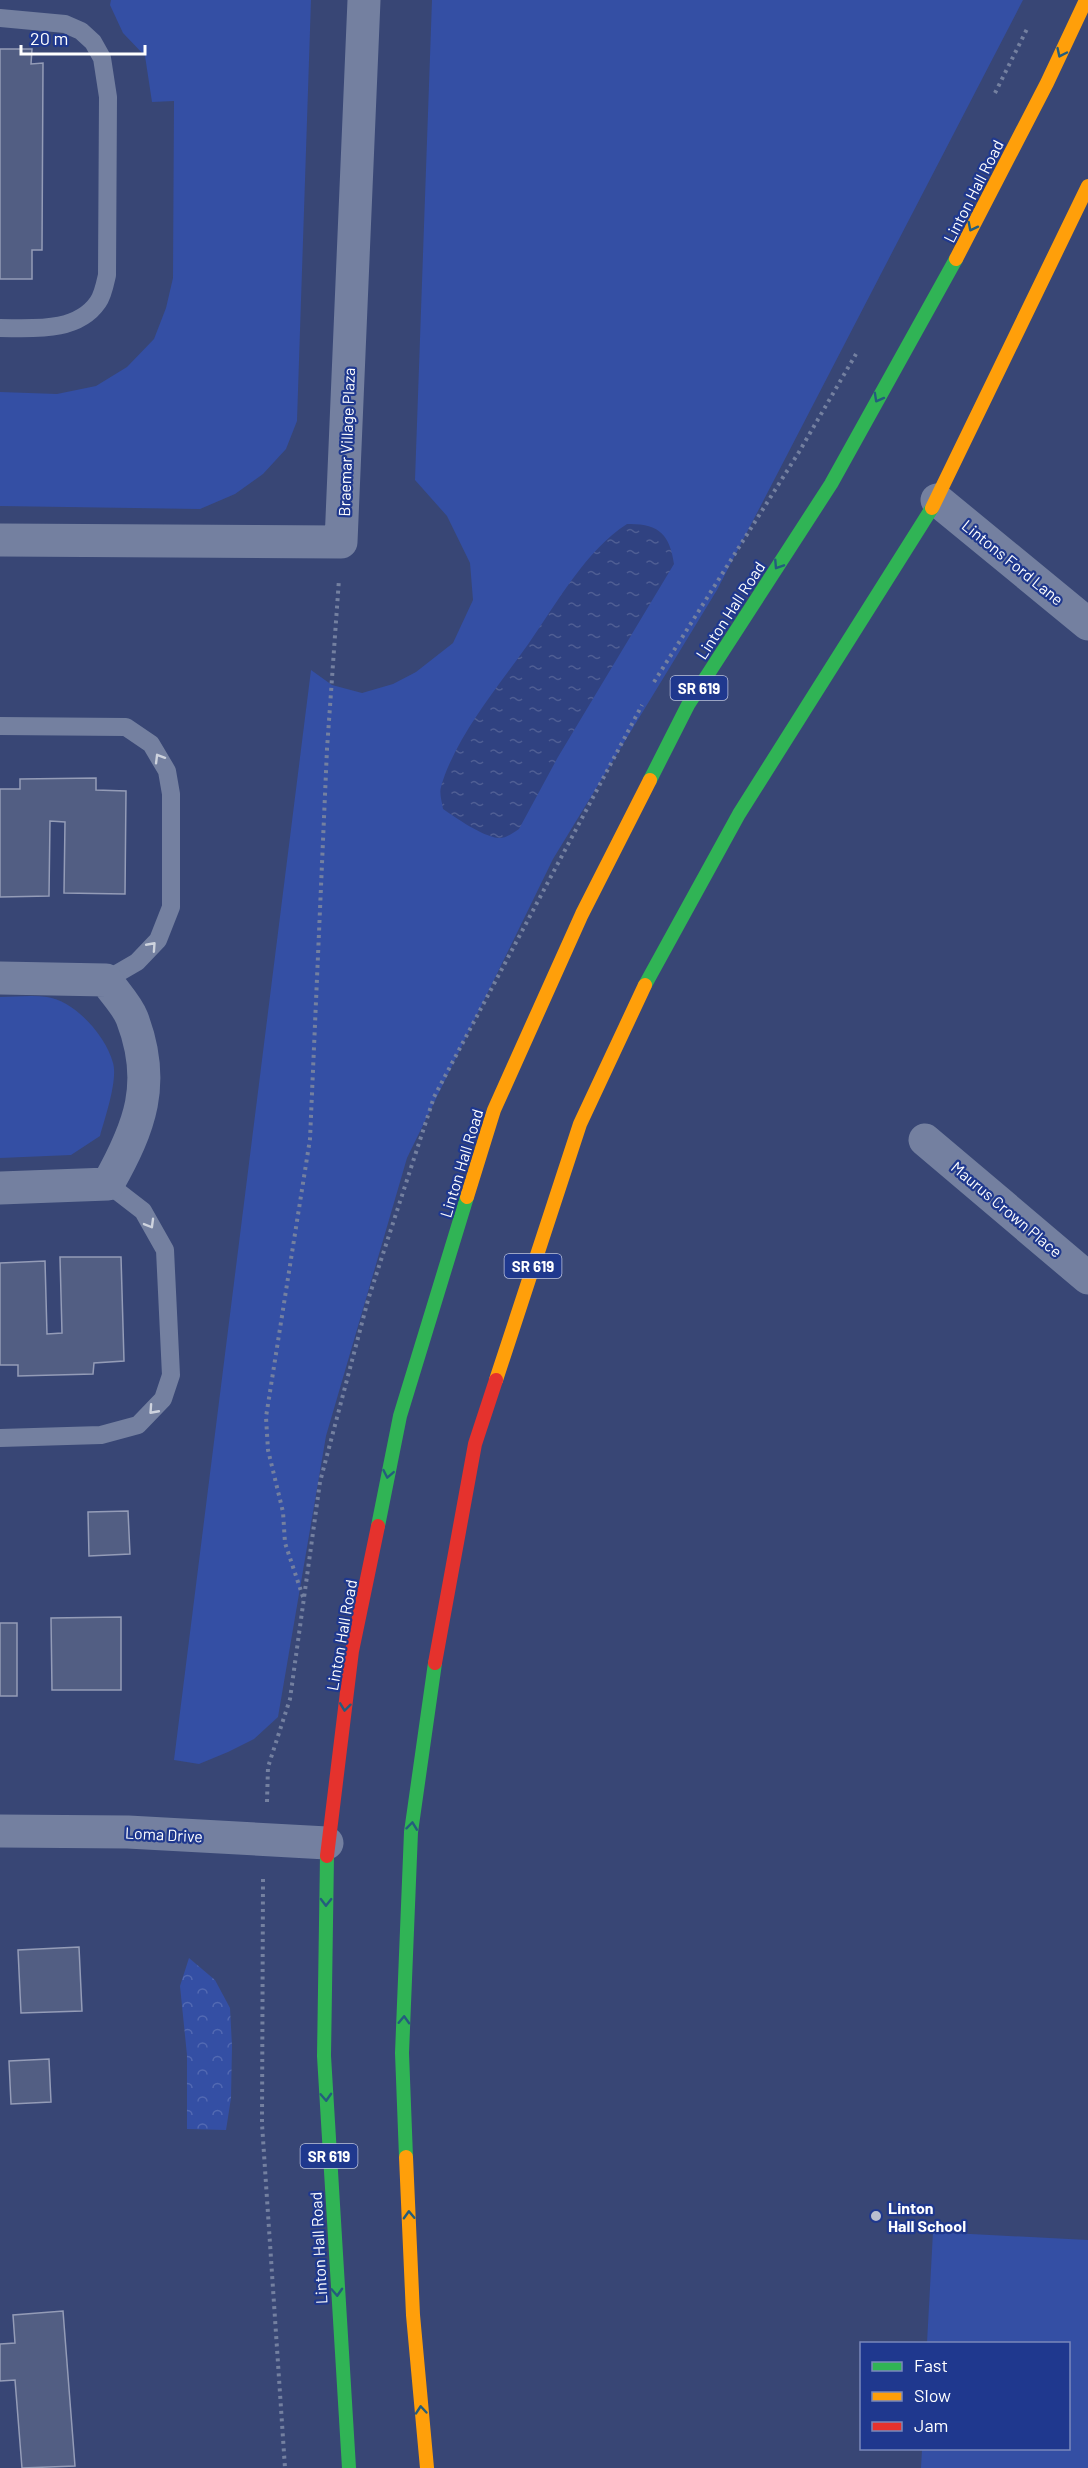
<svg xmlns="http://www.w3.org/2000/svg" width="1088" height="2468" font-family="Barlow,sans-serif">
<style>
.grass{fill:#344fa4}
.forest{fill:url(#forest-crowns)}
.water{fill:url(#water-ripples)}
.building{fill:#525e83;stroke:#949cb7;stroke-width:1.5}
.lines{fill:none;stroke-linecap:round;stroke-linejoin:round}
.path{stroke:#7480a0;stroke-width:4;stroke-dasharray:3 4.5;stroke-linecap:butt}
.lane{stroke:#7480a0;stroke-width:18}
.street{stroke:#7480a0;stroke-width:33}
.fast{stroke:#30b455;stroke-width:14}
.slow{stroke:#ff9f0a;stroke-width:14}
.jam{stroke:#e5322d;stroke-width:14}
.oneway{stroke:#245d7d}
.oneway2{stroke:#ced3de}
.poi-dot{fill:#b9becf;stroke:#1f388e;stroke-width:2}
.labels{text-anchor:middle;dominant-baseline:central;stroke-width:4.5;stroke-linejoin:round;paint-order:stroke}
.shield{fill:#1f388e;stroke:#bcc3dd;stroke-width:1.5}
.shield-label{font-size:15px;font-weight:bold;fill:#fff}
.street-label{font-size:16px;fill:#fff;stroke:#1f388e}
.poi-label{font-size:16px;font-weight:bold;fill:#fff;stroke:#1f388e;text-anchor:start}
</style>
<defs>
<pattern id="forest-crowns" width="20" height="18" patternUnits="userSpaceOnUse" patternTransform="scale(1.5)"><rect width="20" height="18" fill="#344fa4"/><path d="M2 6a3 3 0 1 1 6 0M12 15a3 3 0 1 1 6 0" fill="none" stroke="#5269b2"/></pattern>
<pattern id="water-ripples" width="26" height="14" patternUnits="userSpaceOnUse" patternTransform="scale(1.5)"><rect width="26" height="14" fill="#304281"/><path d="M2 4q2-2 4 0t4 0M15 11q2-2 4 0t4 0" fill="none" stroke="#4f5e94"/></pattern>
</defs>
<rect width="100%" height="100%" fill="#384675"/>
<!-- grass -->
<path class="grass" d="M111,0H311L297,421L286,449L263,474L235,494L200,509L0,506V392L57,394L96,386L127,367L154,339L166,308L173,278L174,101L152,102L145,56L123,33L110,5Z
M432,0H1023L717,590L553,859L407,1158L326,1436L278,1717L254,1739L228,1752L199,1764L174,1760L311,670L332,685L362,693L393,684L416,672L453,643L473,600L470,563L447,516L415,480Z
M0,997C15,997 32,995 47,997C75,1001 106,1036 113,1063C118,1080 105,1118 100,1136L71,1155L0,1158Z
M933,2232L1088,2240V2468H921L922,2449L1068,2448V2344L927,2343Z"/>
<!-- forest -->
<path class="forest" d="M189,1958L215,1980L230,2008L232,2046L231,2098L226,2130L187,2129V2055L180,1986Z"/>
<!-- water -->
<path class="water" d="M627,524C658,523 670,534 674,564L558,757L519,829C513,833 505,839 498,838C482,836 456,818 443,809C442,802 439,793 441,787C454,739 500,684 529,643C556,604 587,549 627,524Z"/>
<!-- building -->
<path class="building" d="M0,49H32L31,64L43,63L42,250H32V279H0Z
M96,778V790L126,791L125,894L64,893L65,822L50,821L49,896L0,897V789H20V779Z
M60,1257H121L124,1361L94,1363L93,1374L18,1376V1365H0V1263L45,1261L47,1334L62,1333Z
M128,1511L130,1554L89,1556L88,1512Z
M121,1617V1690H52L51,1618Z
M0,1623H17V1696H0Z
M79,1947L82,2011L21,2013L18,1950Z
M49,2059L51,2102L11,2104L9,2061Z
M63,2311L75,2466L22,2468L15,2380L0,2381V2344L15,2343L13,2315Z"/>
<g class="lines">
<!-- path -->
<path class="path" d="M995,93L1028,27
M654,682L799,452L856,354
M303,1597L285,1543L283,1512L268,1450L266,1417L310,1139L327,749L339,579
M267,1802L268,1767L290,1699L320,1482L368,1300L434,1097L642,705
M263,1879L262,2124L285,2468"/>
<!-- lane -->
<path class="lane" d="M0,18L65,24L81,31L93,42L102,58L108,97L107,275C105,284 103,295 98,302C77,333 32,328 0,328
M0,726L126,727L151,744L167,771L171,794V907L158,940L137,962L106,980
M0,1438L101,1435L138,1425L163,1399L171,1375L165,1250L143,1211L108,1184"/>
<!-- street -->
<path class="street" d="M937,500L1088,624
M0,540L341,542L364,0
M0,978L106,980C114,992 127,1005 132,1018C157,1083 140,1127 108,1184L0,1188
M925,1140L1088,1278
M0,1831L128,1832L327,1843"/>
<!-- fast -->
<path class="fast" d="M650,780L688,705L831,484L956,259
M645,985L739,814L932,508
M378,1526L400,1416L467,1197
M327,1856L324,2056L349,2468
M406,2157L402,2053L411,1832L435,1663"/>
<!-- slow -->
<path class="slow" d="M956,259L1047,83L1086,0
M932,508L1088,186
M467,1197L494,1110L582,914L650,780
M496,1380L580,1124L645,985
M406,2157L413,2315L427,2468"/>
<!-- jam -->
<path class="jam" d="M435,1663L475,1444L496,1380
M327,1856L352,1651L378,1526"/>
</g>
<!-- one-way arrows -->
<defs><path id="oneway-chevron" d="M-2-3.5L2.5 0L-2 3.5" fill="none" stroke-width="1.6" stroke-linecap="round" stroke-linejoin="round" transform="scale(1.5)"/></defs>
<g class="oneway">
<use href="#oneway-chevron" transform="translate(1061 53) rotate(115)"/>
<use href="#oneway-chevron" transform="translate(972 227) rotate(117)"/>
<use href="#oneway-chevron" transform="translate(878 398) rotate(119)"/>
<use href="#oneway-chevron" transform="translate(778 565) rotate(123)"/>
<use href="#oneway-chevron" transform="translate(388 1474) rotate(101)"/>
<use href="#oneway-chevron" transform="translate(345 1707) rotate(97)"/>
<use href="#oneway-chevron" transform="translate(412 1826) rotate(-83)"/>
<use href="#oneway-chevron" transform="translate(326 1902) rotate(91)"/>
<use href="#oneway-chevron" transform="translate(404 2020) rotate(-88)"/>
<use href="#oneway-chevron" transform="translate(326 2097) rotate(87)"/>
<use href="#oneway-chevron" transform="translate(409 2215) rotate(-92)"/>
<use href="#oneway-chevron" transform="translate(337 2292) rotate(87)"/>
<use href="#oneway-chevron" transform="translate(421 2410) rotate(-95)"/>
</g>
<g class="oneway2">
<use href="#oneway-chevron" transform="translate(159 758) rotate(-121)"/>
<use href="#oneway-chevron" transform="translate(152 946) rotate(-48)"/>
<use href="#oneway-chevron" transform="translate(150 1224) rotate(60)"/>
<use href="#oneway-chevron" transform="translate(153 1410) rotate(132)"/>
</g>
<!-- markers -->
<circle class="poi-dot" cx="876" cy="2216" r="6"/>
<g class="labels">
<!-- shield labels -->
<g class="shield">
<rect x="670.5" y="676" width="57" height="24" rx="4.5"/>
<rect x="504.5" y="1254" width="57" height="24" rx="4.5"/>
<rect x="300.5" y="2144" width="57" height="24" rx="4.5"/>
</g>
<g class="shield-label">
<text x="699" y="688">SR 619</text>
<text x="533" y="1266">SR 619</text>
<text x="329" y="2156">SR 619</text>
</g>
<!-- street labels -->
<g class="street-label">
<text transform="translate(973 191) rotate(-63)">Linton Hall Road</text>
<text transform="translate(346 442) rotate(-88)">Braemar Village Plaza</text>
<text transform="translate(1013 562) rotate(39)">Lintons Ford Lane</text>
<text transform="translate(730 610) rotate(-57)">Linton Hall Road</text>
<text transform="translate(461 1163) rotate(-73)">Linton Hall Road</text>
<text transform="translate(1007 1209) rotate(40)">Maurus Crown Place</text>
<text transform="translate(341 1635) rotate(-80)">Linton Hall Road</text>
<text transform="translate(164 1834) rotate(3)">Loma Drive</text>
<text transform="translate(318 2248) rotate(-93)">Linton Hall Road</text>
</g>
<!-- poi labels -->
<g class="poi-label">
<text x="888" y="2207">Linton<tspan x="888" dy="18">Hall School</tspan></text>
</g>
</g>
<!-- legend -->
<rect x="860" y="2342" width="210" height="108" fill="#1f388e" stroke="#7988bb" stroke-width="1.5"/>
<rect x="872" y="2362" width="30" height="9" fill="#30b455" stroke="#7988bb" stroke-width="1.5"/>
<text x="914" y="2372" font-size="18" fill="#ffffff">Fast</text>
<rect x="872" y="2392" width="30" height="9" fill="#ff9f0a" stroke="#7988bb" stroke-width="1.5"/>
<text x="914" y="2402" font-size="18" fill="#ffffff">Slow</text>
<rect x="872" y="2422" width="30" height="9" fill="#e5322d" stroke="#7988bb" stroke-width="1.5"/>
<text x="914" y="2432" font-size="18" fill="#ffffff">Jam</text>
<!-- scale -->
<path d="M21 45v9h124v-9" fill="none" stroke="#ffffff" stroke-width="3"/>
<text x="30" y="45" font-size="18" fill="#ffffff" stroke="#1f388e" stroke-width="4.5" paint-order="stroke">20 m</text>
</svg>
